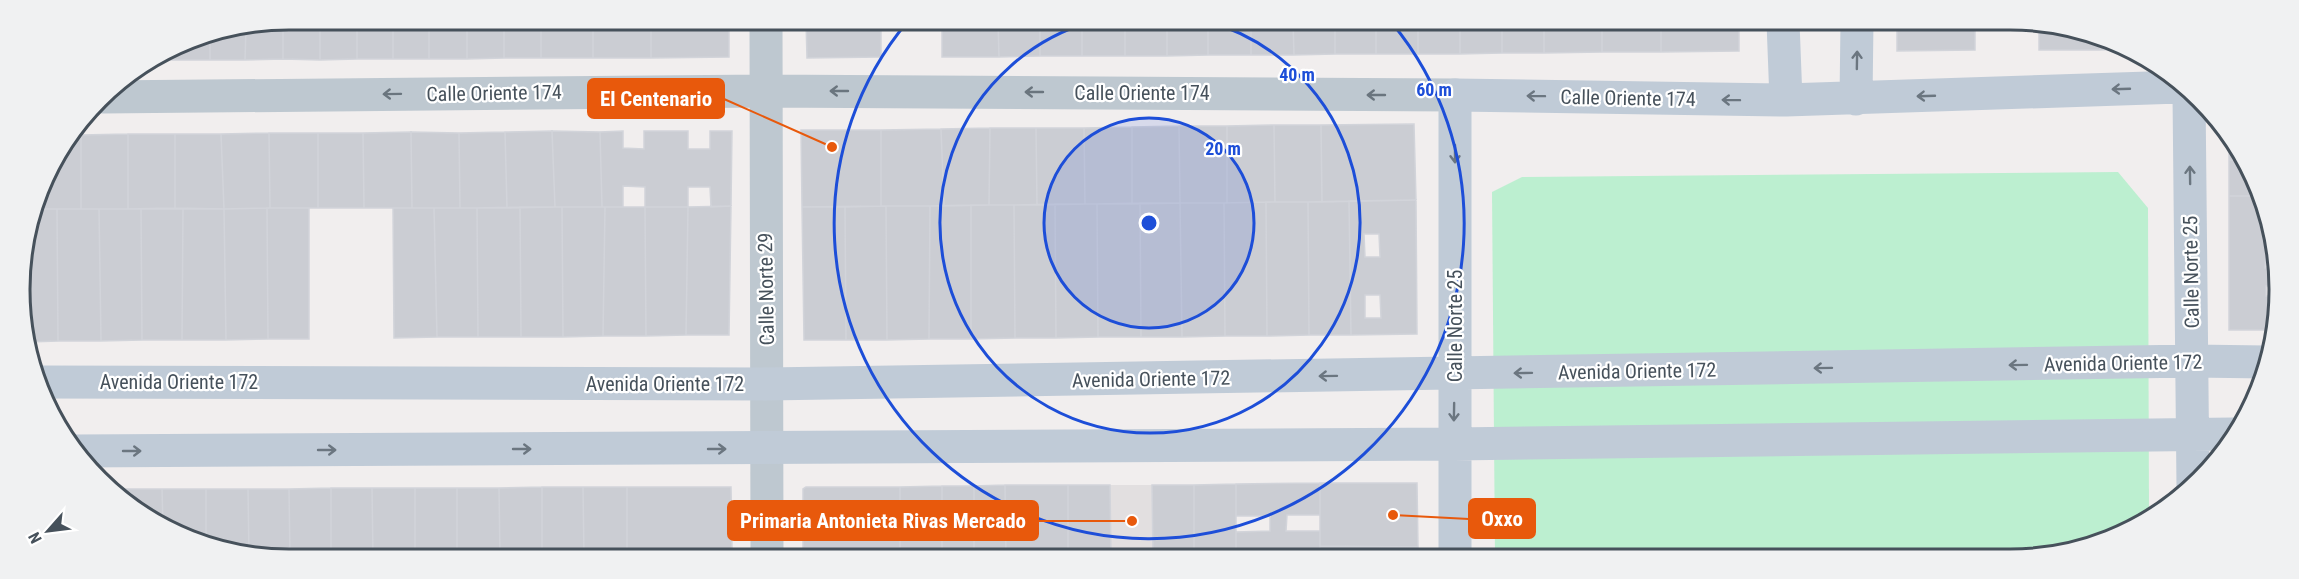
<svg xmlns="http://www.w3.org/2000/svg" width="2299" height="579" font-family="'Roboto Condensed',sans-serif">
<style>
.education{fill:#e2dfe0}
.green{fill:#bcefd0}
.building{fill:#cbcdd3;stroke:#d2d4da;stroke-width:1.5;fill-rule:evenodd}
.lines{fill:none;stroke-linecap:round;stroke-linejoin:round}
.street{stroke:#bec8d0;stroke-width:33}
.secondary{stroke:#c0cbd7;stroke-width:33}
.oneway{stroke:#6b7680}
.oneway2{stroke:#6a757e}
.ring{fill:none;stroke:#1d4ed8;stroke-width:3}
.labels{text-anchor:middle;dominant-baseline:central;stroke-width:4.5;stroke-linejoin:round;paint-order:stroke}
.street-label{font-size:20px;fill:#46515b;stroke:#fff}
.rim{fill:none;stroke:#46515b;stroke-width:3}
.centre{fill:#1d4ed8;stroke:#fff;stroke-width:3}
.ring-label{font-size:18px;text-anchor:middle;font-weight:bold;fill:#1d4ed8;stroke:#fff;stroke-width:4.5;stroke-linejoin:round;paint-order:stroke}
.leader{fill:none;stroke:#e8590c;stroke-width:2}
.callout-dot{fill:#e8590c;stroke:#fff;stroke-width:2}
.callout{fill:#e8590c;stroke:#e8590c;stroke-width:2}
.callout-label{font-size:21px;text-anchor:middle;font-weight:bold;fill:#fff}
</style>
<rect width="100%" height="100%" fill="#f1eeee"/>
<!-- education -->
<path class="education" d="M1110,485H1152L1153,557H1111Z"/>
<!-- green -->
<path class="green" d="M2118,172L2148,208L2149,517L2129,532L2044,557H1495L1492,192L1522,177Z"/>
<!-- building -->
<path class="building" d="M290,20H320V60L283,59V21Z
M320,20H357V59L320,60Z
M357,20H393V59H357Z
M393,20H429V59H393Z
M429,20H467V59H429Z
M467,20H504V58L467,59Z
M504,20H541V58H504Z
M541,20H593V58H541Z
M593,20H651V58H593Z
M651,20H729V57L651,58Z
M806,20H881V57L807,58Z
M942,20H998L999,57H942Z
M998,20L1040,21V56L999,57Z
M283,21V59L245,60L246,28Z
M1040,21H1082V56H1040Z
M1082,21H1125V56H1082Z
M1125,21H1167V56H1125Z
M1167,21H1208V55L1167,56Z
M1208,21H1251V55H1208Z
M1251,21H1293L1294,55H1251Z
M1293,21H1335V54L1294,55Z
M1335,21H1376V54H1335Z
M1376,21H1418V54H1376Z
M1418,21H1460V54H1418Z
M1460,21H1502V53L1460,54Z
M1502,21H1544V53H1502Z
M1544,21H1602V52L1544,53Z
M1602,21H1661V52H1602Z
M1661,21H1739V51L1661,52Z
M1897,22H1975V50L1897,51Z
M2039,22H2045L2100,41V50H2039Z
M246,28L245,60H210V35Z
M210,35V60H174V48L186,40Z
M2100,41L2126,49L2100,50Z
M174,48V60H154Z
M1414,124L1416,200L1322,202L1321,125Z
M1274,125H1321L1322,202H1275Z
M1274,125L1275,202L1227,203V126Z
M1179,126L1180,203L1132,204V127Z
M1179,126H1227V203H1180Z
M1132,127V204H1085L1084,128Z
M990,128L989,205L944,206L941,129Z
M990,128H1036L1037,205H989Z
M1036,128H1084L1085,204L1037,205Z
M941,129L944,206H881V130Z
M801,130H881V206L802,207Z
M552,131L555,207L507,208L505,132Z
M552,131L600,132L602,207H555Z
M623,131V148L644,149V131H688V149H710V131H732L731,206L711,207L710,187H688V207H645V187L623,186V207H602L600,132Z
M411,132L412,208H364L363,133Z
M411,132L459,133L460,208H412Z
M505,132L507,208H460L459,133Z
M269,133L270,208L224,209L221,134Z
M269,133H318V208H270Z
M318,133H363L364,208H318Z
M128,134H175V208L128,209Z
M128,134V209H81V135Z
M175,134H221L224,209L175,208Z
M74,135H81V209H37L48,170Z
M2229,136L2241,160H2229Z
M2229,160H2241L2259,196H2229Z
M2229,196H2259L2268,214H2265L2266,232H2271L2272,250H2266L2265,268H2273L2275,286H2266V296H2275L2276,330H2229Z
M1416,200L1417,334L1351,335L1349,201ZM1364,234H1379L1380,257H1365ZM1365,295H1380L1381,318H1365Z
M1349,201L1351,335H1309L1308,202Z
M1266,202L1267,336H1225L1224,203Z
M1266,202H1308L1309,335L1267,336Z
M1140,203H1180L1182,337H1141Z
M1140,203L1141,337H1098L1097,204Z
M1180,203H1224L1225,336L1182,337Z
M1055,204H1097L1098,337L1056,338Z
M1055,204L1056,338H1015L1014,205Z
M971,205H1014L1015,338L971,339Z
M971,205V339H929L930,206Z
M731,206L729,335H686L688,207Z
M886,206H930L929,339L887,340Z
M886,206L887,340H846L845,207Z
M520,207L521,337H478L477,208Z
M520,207H562L563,337H521Z
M562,207H605L603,336L563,337Z
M605,207H645L646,336H603Z
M645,207H688L686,335L646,336Z
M802,207H845L846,340H804Z
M267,208L268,339L226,340L224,209Z
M267,208H309V339H268Z
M393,208H434L437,337L394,338Z
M434,208H477L478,337H437Z
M37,209H57L58,341L29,342L20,271Z
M57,209H99L101,341H58Z
M99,209H141L142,340L101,341Z
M141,209H183L182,340H142Z
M183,209H224L226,340H182Z
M1320,483V515H1287L1286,531H1320V557H1236V532L1270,531V516H1236V484Z
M1320,483H1417L1418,547L1320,546Z
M1236,484V557H1194V485Z
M1005,485L1006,557H974V486Z
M1005,485H1068V557H1006Z
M1068,485H1110L1111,557H1068Z
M1152,485H1194V557H1153Z
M942,486H974V557H942Z
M942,486V557H900V487Z
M542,487V557H500L499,488Z
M542,487H583L584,557H542Z
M583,487H627V557H584Z
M627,487H731L732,549H627Z
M806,487H900V548H803V489Z
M331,488V557H290L289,489Z
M331,488H372L373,557H331Z
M372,488H415V557H373Z
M415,488H457V557H415Z
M457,488H499L500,557H457Z
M121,489H162L163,526L155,523L121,494Z
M162,489H206V541L163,526Z
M206,489H248L249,555L206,541Z
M248,489H289L290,557L249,555Z
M1320,546L1418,547V557H1320Z
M803,548H900V557H803Z
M627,549H732L731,557H627Z"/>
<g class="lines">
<!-- street -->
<path class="street" d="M766,20L767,557
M103,97L764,91L1455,95"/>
<!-- secondary -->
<path class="secondary" d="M1783,22L1786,100
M2189,94L2193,486
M1856,99L1857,22
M37,382L767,384L2193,361L2266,362
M74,451L1454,444L2233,434
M1455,557V95L1786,100L2180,87"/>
</g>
<!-- one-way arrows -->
<defs><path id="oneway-shaft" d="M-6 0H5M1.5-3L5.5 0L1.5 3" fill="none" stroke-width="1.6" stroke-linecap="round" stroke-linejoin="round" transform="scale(1.5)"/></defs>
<g class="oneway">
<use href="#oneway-shaft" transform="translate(1857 60) rotate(-89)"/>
<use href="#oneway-shaft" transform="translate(2121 89) rotate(178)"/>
<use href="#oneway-shaft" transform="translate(1536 96) rotate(-179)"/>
<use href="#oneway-shaft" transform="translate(1926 96) rotate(178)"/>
<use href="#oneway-shaft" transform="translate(1731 100) rotate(-179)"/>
<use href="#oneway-shaft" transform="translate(1455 154) rotate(90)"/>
<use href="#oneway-shaft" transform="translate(2190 175) rotate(-91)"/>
<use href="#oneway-shaft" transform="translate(2018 365) rotate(179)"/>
<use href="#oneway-shaft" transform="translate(1823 368) rotate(179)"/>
<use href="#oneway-shaft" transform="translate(1523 373) rotate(179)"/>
<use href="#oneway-shaft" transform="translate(1328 376) rotate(179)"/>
<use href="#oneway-shaft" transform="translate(1454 412) rotate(91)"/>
<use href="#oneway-shaft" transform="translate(522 449)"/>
<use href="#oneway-shaft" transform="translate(717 449)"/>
<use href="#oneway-shaft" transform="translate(327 450)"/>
<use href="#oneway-shaft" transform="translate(132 451)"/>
</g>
<g class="oneway2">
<use href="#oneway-shaft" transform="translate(839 91) rotate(-180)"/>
<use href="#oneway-shaft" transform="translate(1034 92) rotate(-180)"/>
<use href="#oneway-shaft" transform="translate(392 94) rotate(179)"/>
<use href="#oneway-shaft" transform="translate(1376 95) rotate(-180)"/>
</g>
<!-- distance rings -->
<circle cx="1149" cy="223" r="105" fill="#1d4ed8" fill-opacity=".12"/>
<g class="ring">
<circle cx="1149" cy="223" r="105"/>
<path d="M1207 21A210 210 0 1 1 1093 21"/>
<path d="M1392 23A315 315 0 1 1 908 21"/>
</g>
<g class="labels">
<!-- street labels -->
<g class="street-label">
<text transform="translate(494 93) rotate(-1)">Calle Oriente 174</text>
<text x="1142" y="93">Calle Oriente 174</text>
<text transform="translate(1628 98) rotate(1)">Calle Oriente 174</text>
<text transform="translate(2191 272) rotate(-91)">Calle Norte 25</text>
<text transform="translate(766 289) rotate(-91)">Calle Norte 29</text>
<text transform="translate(1455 326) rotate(-90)">Calle Norte 25</text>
<text transform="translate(2123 363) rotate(-1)">Avenida Oriente 172</text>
<text transform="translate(1637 371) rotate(-1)">Avenida Oriente 172</text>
<text transform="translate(1151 379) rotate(-1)">Avenida Oriente 172</text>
<text x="179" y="382">Avenida Oriente 172</text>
<text x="665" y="384">Avenida Oriente 172</text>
</g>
</g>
<!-- crop -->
<path d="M0 0H2299V579H0ZM289 30H2010A259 259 0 0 1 2269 289V290A259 259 0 0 1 2010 549H289A259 259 0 0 1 30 290V289A259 259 0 0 1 289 30Z" fill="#f0f1f2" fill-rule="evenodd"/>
<path class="rim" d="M289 30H2010A259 259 0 0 1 2269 289V290A259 259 0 0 1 2010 549H289A259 259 0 0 1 30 290V289A259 259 0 0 1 289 30Z"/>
<circle cx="1149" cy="223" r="9" class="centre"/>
<g class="ring-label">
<text x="1297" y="81">40 m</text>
<text x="1434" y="96">60 m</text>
<text x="1223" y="155">20 m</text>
</g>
<!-- callouts -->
<path class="leader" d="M832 147L724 99M1393 515L1469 519M1132 521L1038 521"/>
<g class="callout-dot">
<circle cx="832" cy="147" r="6"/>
<circle cx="1393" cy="515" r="6"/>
<circle cx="1132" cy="521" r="6"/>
</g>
<g class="callout">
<rect x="588" y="79" width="136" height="39" rx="6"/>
<rect x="1469" y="499" width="66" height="39" rx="6"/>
<rect x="728" y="501" width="310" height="39" rx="6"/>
</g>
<g class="callout-label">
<text x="656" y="106">El Centenario</text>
<text x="1502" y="526">Oxxo</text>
<text x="883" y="528">Primaria Antonieta Rivas Mercado</text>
</g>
<!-- north arrow -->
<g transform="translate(48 531) rotate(242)" stroke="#ffffff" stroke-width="4.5" paint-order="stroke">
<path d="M0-4.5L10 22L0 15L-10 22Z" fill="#46515b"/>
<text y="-9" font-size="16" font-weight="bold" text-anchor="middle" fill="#46515b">N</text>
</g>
</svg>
